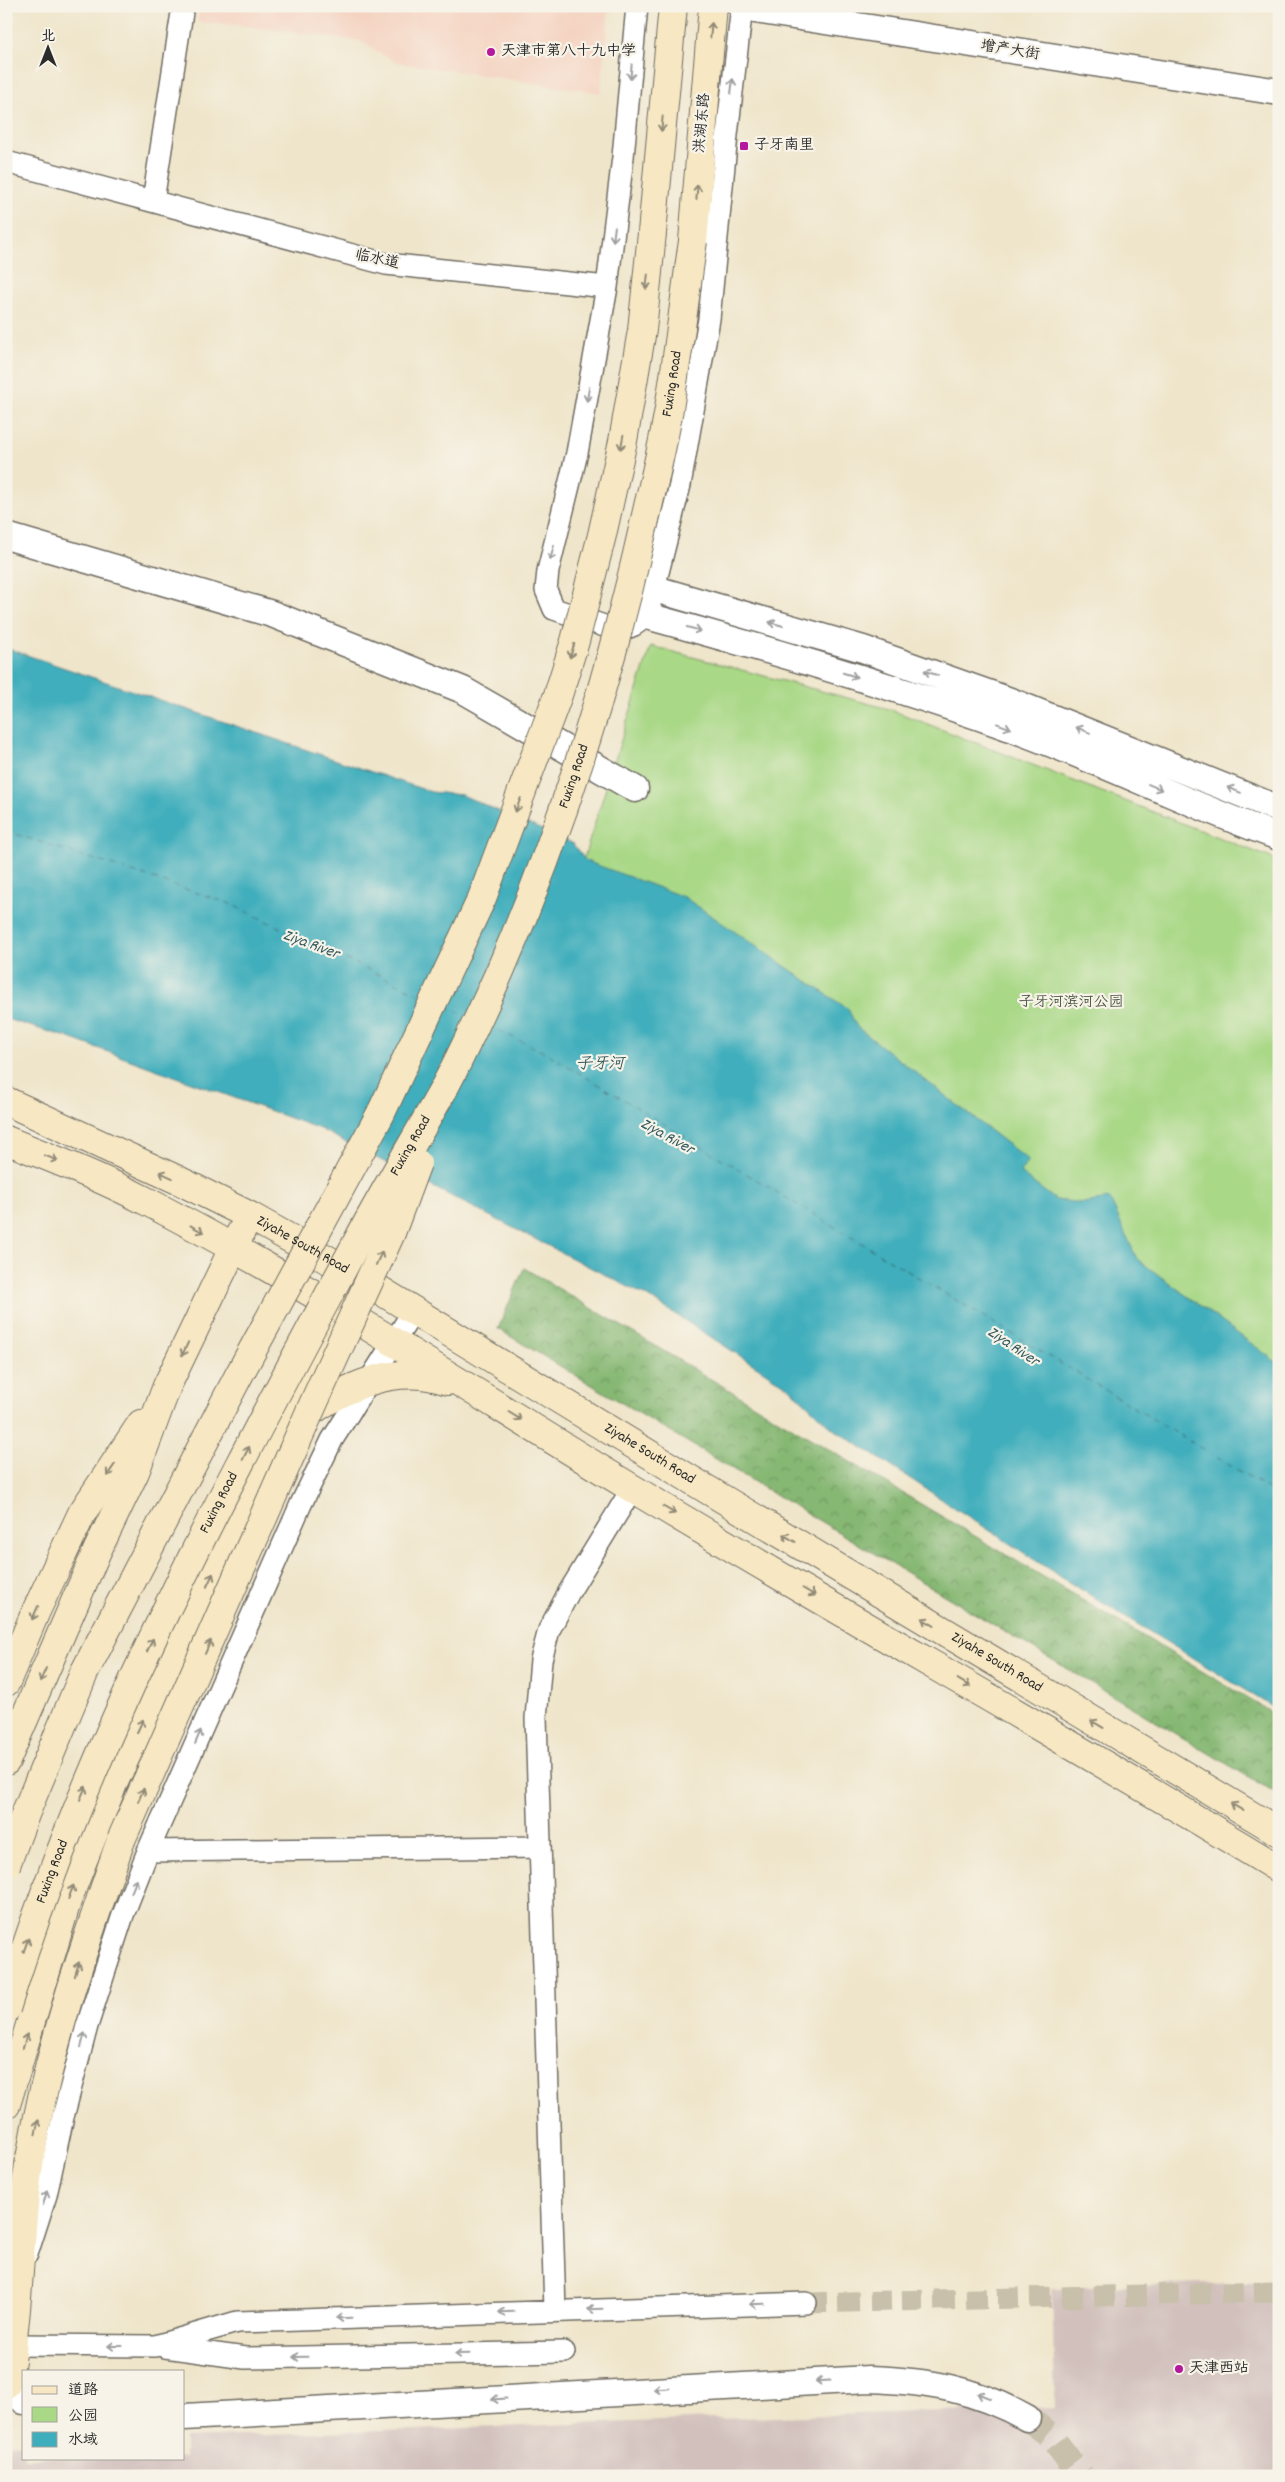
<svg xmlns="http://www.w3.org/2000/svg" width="1285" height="2482" font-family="Dekko,'LXGW WenKai TC',sans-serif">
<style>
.built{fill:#f5d3c1}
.industrial{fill:#d1c0bc}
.forest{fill:url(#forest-crowns);stroke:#58724f}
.park{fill:#a9d886;stroke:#6a8258}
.water{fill:#3faebc;stroke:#356c74}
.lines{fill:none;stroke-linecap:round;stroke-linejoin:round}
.ferry{stroke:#32595e;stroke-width:1;stroke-dasharray:6 5;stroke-linecap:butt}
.minor-tunnel{stroke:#c8c0aa;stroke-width:21;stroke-dasharray:21 11;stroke-linecap:butt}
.tertiary-tunnel{stroke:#c8c0aa;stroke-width:26;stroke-dasharray:26 13;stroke-linecap:butt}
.minor-casing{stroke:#706c63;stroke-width:24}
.tertiary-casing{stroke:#706c63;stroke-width:29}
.secondary-casing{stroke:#706c63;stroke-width:30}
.minor{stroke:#fff;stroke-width:21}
.tertiary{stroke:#fff;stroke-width:26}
.secondary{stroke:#f7e8c3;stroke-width:28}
.secondary-bridge-casing{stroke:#706c63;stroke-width:30;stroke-linecap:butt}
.secondary-bridge{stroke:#f7e8c3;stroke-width:28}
.oneway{stroke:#918a77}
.oneway2{stroke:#a0a0a0}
.poi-dot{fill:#b5179e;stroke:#f7f3e8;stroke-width:2}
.labels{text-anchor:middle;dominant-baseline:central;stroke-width:4.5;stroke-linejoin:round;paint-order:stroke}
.street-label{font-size:15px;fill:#2b2b2b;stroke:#f7f3e8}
.poi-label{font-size:15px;fill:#2b2b2b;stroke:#f7f3e8;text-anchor:start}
.park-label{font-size:15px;fill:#4a5642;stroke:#f7f3e8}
.water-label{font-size:16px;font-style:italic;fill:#32595e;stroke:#f7f3e8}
</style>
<defs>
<pattern id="forest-crowns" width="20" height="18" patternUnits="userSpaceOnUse" patternTransform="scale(1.25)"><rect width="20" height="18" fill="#86b873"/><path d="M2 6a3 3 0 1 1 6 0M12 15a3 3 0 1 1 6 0" fill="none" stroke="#6e965f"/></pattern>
</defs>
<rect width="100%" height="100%" fill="#f7f3e8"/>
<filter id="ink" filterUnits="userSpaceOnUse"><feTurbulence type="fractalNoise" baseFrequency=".02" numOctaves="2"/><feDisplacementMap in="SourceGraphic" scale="10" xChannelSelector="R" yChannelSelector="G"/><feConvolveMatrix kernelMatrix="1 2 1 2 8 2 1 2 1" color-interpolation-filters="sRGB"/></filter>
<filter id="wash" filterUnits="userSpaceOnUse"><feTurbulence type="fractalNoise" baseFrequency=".0096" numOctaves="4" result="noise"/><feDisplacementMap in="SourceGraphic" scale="20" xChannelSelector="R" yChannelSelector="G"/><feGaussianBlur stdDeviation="1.12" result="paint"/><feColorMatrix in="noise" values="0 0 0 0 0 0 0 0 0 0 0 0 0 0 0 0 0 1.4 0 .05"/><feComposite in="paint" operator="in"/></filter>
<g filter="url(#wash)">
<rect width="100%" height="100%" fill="#efe5ca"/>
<!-- built -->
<path class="built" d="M200,6H609L601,93L395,62L360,41L246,26L198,22Z"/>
<!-- industrial -->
<path class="industrial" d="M1279,2282V2476H6V2444L24,2443V2458H184V2438L1055,2407L1052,2288Z"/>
<!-- forest -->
<path class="forest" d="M524,1268L1279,1717V1795L498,1329Z"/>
<!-- park -->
<path class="park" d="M651,646L889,709L1279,861V1412L566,914Z"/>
<!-- water -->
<path class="water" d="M6,648L431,792L462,795L572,843L586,861L684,897L848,1009L857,1027L1028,1160L1020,1173L1056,1200L1083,1203L1110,1199L1137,1259L1279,1364V1711L1064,1579L831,1427L790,1388L650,1298L320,1129L67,1037L6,1019Z"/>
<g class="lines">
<!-- ferry -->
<path class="ferry" d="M6,831L228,903L422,995
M446,1006L465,1015
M489,1026L548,1054L1279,1495"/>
</g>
</g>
<g filter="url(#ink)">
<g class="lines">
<!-- minor-tunnel -->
<path class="minor-tunnel" d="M806,2303L1279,2292"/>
<!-- tertiary-tunnel -->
<path class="tertiary-tunnel" d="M1027,2418L1049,2434L1081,2476"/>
<!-- minor casing -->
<g class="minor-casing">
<path id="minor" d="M637,6L623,157L607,287L577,453L548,571L546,590L554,609L619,631L634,625L647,616L680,485L709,319L727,135L742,6
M6,162L386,264L607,287
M153,201L183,6
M148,1851L539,1847
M27,2254L46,2195L63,2117L87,2026L123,1915L148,1851L301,1504L332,1440L414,1310
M555,2310L536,1718L541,1660L549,1630L569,1592L632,1489
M12,2345L155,2346L237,2322L806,2303
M165,2347L245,2358L564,2352"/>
</g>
<!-- tertiary casing -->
<g class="tertiary-casing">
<path id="tertiary" d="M742,8L1279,92
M6,536L272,614L463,690L635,789
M655,589L863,649L1013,702L1279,809
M647,616C767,649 888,684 1005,726C1098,759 1186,804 1279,837
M7,2384L24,2401
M184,2417L869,2379C929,2381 975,2389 1027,2418"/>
</g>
<!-- secondary casing -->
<g class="secondary-casing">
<g id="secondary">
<path d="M652,233L673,6"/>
<path d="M693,241L713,6"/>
<path id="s1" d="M6,1101L178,1180L250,1216L355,1275L708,1490L1279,1832"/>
<path d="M6,1140C54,1159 102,1178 148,1202C314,1288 471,1391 630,1487C845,1617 1065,1738 1279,1869"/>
<path d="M300,1419C343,1388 394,1362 448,1381"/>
<path d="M6,1682L36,1611L82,1513L141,1424"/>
<path d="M6,1761L97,1551L135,1472L167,1386L241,1232"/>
<path d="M6,2105L67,1901L113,1784L346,1294"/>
<path d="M6,2384C12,2368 12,2346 14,2328C21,2272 20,2214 30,2159C48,2049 85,1944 121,1840"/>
</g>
</g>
<!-- minor -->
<use href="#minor" class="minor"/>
<!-- tertiary -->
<use href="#tertiary" class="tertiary"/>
<!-- secondary -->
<use href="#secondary" class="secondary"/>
<!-- secondary-bridge casing -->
<g class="secondary-bridge-casing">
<g id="secondary-bridge">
<path d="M121,1840L315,1400L391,1233L417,1163"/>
<path d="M6,1865L26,1812L84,1673L239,1375L381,1113L482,898L558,695L575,641L602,535L623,441L642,330L652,233"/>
<path id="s2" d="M6,2009C88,1739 225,1490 357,1242C384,1191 414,1142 442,1092C463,1053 482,1011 500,971C564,825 609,680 644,524C653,484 664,443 670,402C679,349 685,294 693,241"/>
</g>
</g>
<!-- secondary-bridge -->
<use href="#secondary-bridge" class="secondary-bridge"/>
</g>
<!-- one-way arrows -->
<defs><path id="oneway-shaft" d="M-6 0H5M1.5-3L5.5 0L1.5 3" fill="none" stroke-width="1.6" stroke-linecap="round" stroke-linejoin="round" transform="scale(1.25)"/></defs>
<g class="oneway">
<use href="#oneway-shaft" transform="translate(711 30) rotate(-85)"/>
<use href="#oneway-shaft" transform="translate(662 124) rotate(95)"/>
<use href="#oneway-shaft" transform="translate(697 192) rotate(-85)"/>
<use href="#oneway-shaft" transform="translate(647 282) rotate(96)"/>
<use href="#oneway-shaft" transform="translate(622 442) rotate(101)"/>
<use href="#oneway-shaft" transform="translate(572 651) rotate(108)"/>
<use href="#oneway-shaft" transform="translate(518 805) rotate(111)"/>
<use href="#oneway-shaft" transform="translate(51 1158) rotate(22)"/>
<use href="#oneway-shaft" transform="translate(166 1175) rotate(-155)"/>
<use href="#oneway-shaft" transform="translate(197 1229) rotate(29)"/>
<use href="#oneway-shaft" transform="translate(379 1258) rotate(-66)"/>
<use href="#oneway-shaft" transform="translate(185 1349) rotate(115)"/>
<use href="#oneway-shaft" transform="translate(515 1416) rotate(32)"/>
<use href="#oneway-shaft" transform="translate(246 1453) rotate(-63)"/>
<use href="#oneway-shaft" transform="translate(111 1470) rotate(124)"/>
<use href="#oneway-shaft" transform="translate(669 1510) rotate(30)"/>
<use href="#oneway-shaft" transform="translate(789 1538) rotate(-149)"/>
<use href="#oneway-shaft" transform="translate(210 1580) rotate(-65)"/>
<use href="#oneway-shaft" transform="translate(809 1592) rotate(30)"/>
<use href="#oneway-shaft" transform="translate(35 1613) rotate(114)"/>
<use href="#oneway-shaft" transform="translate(928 1622) rotate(-149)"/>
<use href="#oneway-shaft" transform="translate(150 1645) rotate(-65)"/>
<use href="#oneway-shaft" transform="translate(208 1647) rotate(-66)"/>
<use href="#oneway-shaft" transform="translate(43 1675) rotate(114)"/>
<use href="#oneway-shaft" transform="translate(964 1683) rotate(31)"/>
<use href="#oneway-shaft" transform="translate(1097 1724) rotate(-149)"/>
<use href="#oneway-shaft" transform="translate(140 1726) rotate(-65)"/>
<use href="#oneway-shaft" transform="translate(83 1793) rotate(-66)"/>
<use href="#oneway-shaft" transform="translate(141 1795) rotate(-66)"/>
<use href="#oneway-shaft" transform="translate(1237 1807) rotate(-149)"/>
<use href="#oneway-shaft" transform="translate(71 1892) rotate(-69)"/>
<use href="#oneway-shaft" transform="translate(26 1945) rotate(-70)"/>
<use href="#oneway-shaft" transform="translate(77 1969) rotate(-73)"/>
<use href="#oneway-shaft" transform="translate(25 2041) rotate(-74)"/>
<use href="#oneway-shaft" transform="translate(37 2127) rotate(-78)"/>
</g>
<g class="oneway2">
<use href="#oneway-shaft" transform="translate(631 72) rotate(95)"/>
<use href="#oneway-shaft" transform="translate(732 86) rotate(-83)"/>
<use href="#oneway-shaft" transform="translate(614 234) rotate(97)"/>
<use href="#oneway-shaft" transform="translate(588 394) rotate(100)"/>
<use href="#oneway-shaft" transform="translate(552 553) rotate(104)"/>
<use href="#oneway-shaft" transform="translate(776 624) rotate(-164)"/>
<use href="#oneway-shaft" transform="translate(694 629) rotate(15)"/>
<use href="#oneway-shaft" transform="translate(931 673) rotate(-161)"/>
<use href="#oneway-shaft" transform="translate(850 675) rotate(17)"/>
<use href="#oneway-shaft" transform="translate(1004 726) rotate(20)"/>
<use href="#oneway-shaft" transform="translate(1083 730) rotate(-158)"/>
<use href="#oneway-shaft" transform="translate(1155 787) rotate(23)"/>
<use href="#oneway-shaft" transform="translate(1234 790) rotate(-158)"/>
<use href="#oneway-shaft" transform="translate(198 1737) rotate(-67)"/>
<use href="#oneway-shaft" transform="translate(134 1886) rotate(-68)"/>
<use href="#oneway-shaft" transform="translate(83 2040) rotate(-75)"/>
<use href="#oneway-shaft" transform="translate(45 2198) rotate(-74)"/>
<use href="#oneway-shaft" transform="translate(757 2304) rotate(178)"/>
<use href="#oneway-shaft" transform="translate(595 2309) rotate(178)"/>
<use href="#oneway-shaft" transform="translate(506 2312) rotate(178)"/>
<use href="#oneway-shaft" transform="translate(344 2318) rotate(178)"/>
<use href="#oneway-shaft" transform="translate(115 2346) rotate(-180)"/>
<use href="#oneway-shaft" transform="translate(462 2354) rotate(179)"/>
<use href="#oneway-shaft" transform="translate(300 2357) rotate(179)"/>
<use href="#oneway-shaft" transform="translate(823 2381) rotate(177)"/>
<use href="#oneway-shaft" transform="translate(661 2389) rotate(177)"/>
<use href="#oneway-shaft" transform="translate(984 2396) rotate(-159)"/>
<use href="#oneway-shaft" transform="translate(499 2399) rotate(176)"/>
</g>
</g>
<!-- markers -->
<g class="poi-dot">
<circle cx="491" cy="52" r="5"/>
<rect x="739" y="141" width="10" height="10" rx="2.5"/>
<circle cx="1179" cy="2369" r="5"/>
</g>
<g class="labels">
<!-- street labels -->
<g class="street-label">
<text transform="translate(1010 51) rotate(9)">增产大街</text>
<text transform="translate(703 123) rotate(-85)">洪湖东路</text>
<text transform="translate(377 260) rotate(12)">临水道</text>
<text stroke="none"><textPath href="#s2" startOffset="1765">Fuxing Road</textPath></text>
<text stroke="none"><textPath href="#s2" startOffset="1360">Fuxing Road</textPath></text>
<text stroke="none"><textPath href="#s2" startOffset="955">Fuxing Road</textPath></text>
<text stroke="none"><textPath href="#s1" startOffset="330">Ziyahe South Road</textPath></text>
<text stroke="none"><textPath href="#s1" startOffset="735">Ziyahe South Road</textPath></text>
<text stroke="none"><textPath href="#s2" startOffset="550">Fuxing Road</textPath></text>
<text stroke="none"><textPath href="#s1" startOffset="1140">Ziyahe South Road</textPath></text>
<text stroke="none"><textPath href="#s2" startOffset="145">Fuxing Road</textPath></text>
</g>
<!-- poi labels -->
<g class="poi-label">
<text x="501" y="52">天津市第八十九中学</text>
<text x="754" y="146">子牙南里</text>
<text x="1189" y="2369">天津西站</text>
</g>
<!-- park labels -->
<g class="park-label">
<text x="1071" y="1003">子牙河滨河公园</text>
</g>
<!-- water labels -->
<g class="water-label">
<text transform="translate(311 945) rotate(20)">Ziya River</text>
<text x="600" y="1064">子牙河</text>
<text transform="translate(667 1137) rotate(29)">Ziya River</text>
<text transform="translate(1013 1347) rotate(34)">Ziya River</text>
</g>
</g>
<!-- margin -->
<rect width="1285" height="2482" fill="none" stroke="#f7f3e8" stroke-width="25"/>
<!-- legend -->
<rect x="22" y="2370" width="162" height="90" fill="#f7f3e8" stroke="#a5a39c"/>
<rect x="32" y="2386" width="25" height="8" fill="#f7e8c3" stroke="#a5a39c"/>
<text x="68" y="2394" font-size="15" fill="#2b2b2b">道路</text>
<rect x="32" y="2407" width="25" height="15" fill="#a9d886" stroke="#a5a39c"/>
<text x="68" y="2420" font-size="15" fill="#2b2b2b">公园</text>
<rect x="32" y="2432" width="25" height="15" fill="#3faebc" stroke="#a5a39c"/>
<text x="68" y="2444" font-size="15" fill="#2b2b2b">水域</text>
<!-- north arrow -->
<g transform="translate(48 48)" stroke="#f7f3e8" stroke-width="4" paint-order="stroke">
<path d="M0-4L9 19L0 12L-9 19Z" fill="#2b2b2b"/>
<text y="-8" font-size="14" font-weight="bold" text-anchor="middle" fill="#2b2b2b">北</text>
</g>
</svg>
